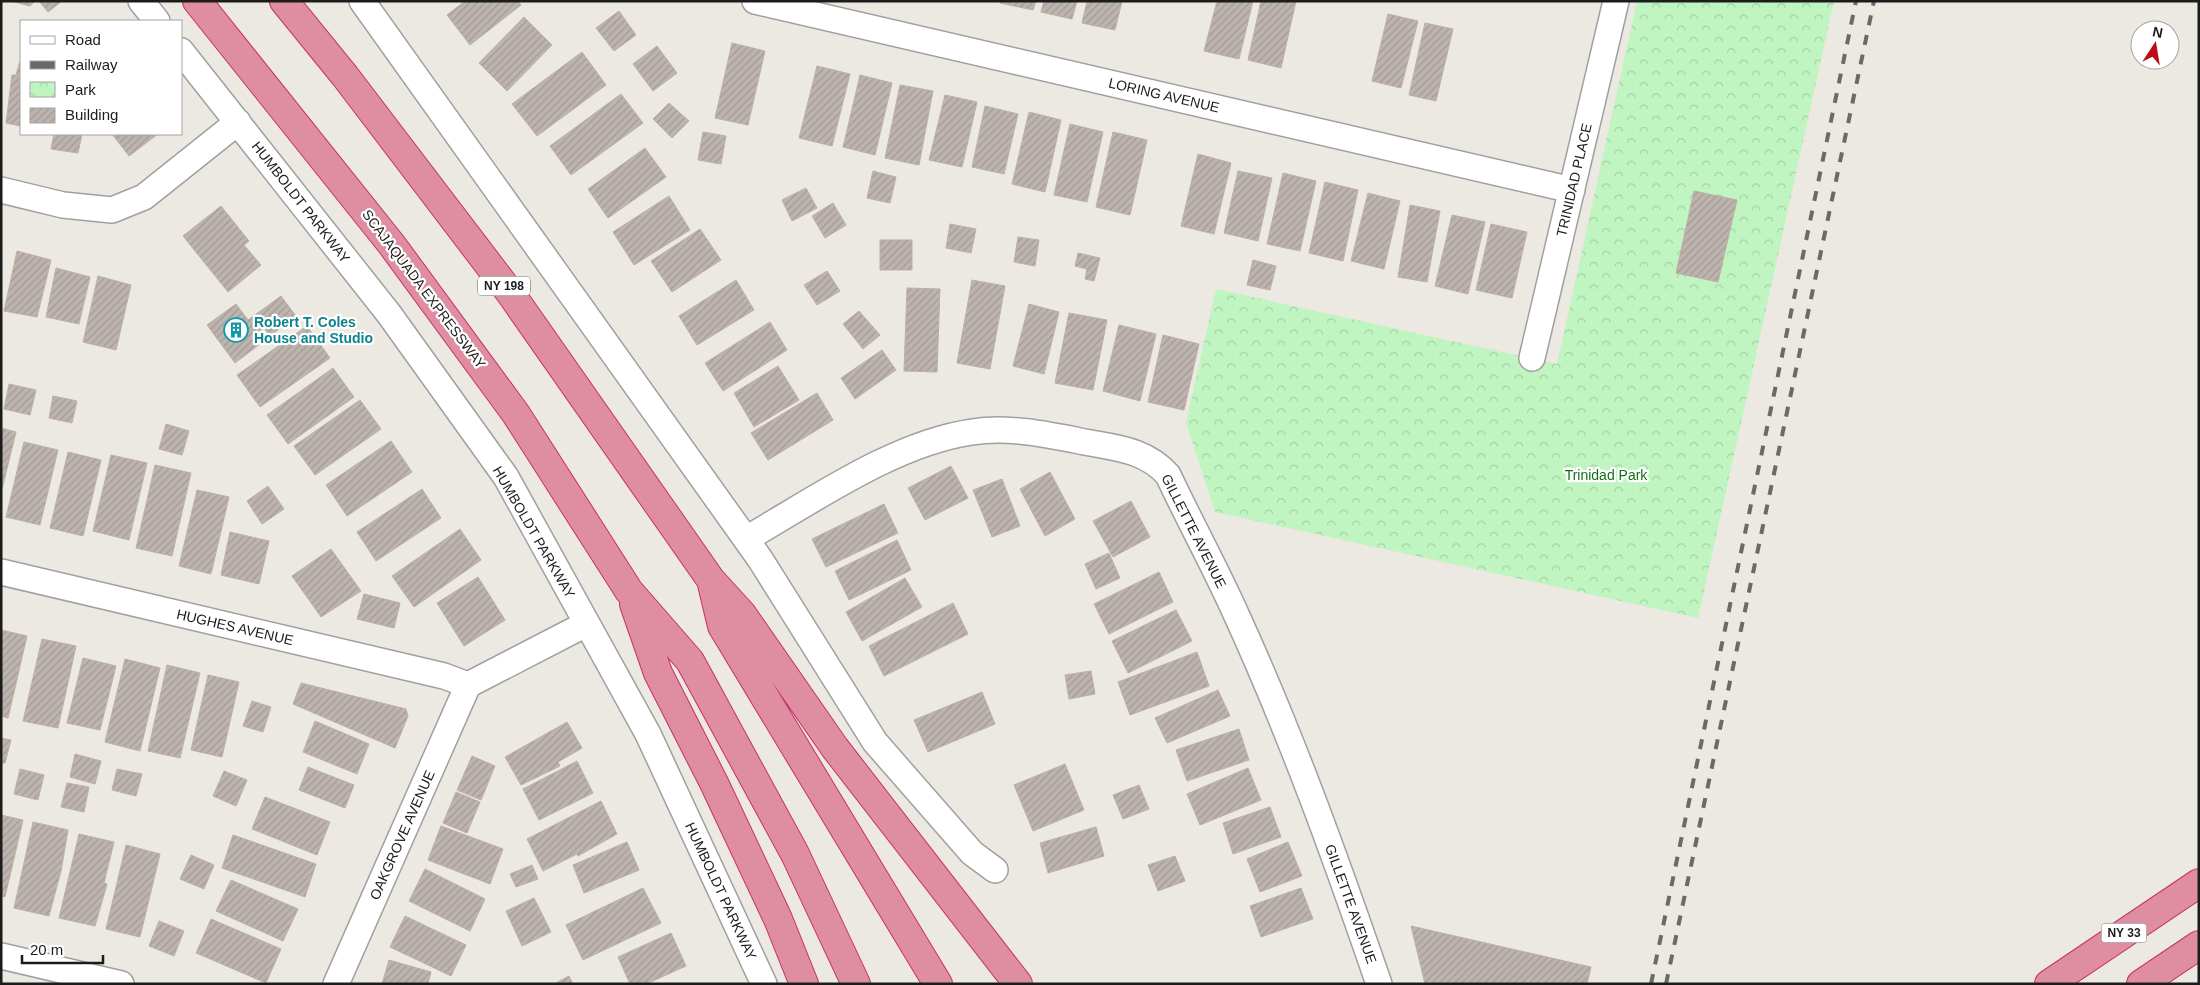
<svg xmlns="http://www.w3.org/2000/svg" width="2200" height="985" font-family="Arial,sans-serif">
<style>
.park{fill:url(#park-crowns)}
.building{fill:url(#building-hatch);stroke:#bdafa5}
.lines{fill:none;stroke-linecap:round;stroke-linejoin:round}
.street-casing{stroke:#a0a0a0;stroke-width:28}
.highway-casing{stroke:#ca2f6c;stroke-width:30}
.street{stroke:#fff;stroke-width:25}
.highway{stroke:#df8ea1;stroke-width:28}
.rail{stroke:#6a6a6a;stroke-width:4;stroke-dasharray:10 10;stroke-linecap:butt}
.labels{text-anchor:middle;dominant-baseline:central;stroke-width:4.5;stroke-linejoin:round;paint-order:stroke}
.shield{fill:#fff;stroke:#606060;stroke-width:1}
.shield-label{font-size:12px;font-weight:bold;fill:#1c1c1c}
.street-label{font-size:14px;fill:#1c1c1c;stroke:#fff}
.culture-label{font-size:14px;font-weight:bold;fill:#0d838f;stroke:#fff;text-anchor:start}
.park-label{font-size:14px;fill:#127116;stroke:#fff}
</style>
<defs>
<pattern id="park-crowns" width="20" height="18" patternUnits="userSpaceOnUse" patternTransform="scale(1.25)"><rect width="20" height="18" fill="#c0f5c2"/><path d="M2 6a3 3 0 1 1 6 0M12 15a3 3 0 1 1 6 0" fill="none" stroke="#a4d1a6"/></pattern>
<pattern id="building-hatch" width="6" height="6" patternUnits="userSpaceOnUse" patternTransform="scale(1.25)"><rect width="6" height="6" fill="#bdb4af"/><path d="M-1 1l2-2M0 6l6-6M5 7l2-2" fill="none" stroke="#a29a96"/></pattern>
</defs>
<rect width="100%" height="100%" fill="#ece8e2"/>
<!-- park -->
<path class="park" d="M1637,1H1834L1698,618L1215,512L1186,423L1216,289L1557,364Z"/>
<!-- building -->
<path class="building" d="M11,1H35L30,6Z
M39,1H62L48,12Z
M465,1H518L521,5L470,45L447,15Z
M1001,1H1036L1033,10L1000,3Z
M1044,1H1077L1072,19L1041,12Z
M1087,1H1122L1115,30L1082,23Z
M1217,1H1253L1239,59L1204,51Z
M1261,1H1296L1281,68L1248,60Z
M619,11L636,35L614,51L596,28Z
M1388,14L1418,21L1401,88L1372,81Z
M524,17L552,45L507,91L479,63Z
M1425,23L1453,29L1436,101L1409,95Z
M732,43L765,51L748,125L715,118Z
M657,46L677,73L653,91L633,64Z
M582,52L606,85L537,136L512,104Z
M20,61H21V126L6,123L12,75H16Z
M817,66L850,74L832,146L799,138Z
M860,75L892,83L875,155L843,147Z
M900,85L933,91L919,165L885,158Z
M621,94L643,123L571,175L550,146Z
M945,95L977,102L962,167L929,160Z
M669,103L689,121L672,138L653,119Z
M985,106L1018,114L1004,174L972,167Z
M1029,112L1061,120L1045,192L1012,184Z
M1070,124L1103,132L1087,202L1054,195Z
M703,132L726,136L721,164L698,160Z
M1113,132L1147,140L1130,215L1096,207Z
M54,134H82L78,153L51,149Z
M112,134H158L129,156Z
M645,148L666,177L608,218L588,189Z
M1198,154L1231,163L1214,234L1181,226Z
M873,171L896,177L890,203L867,198Z
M1238,171L1272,178L1258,241L1224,233Z
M1283,173L1316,181L1300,251L1267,244Z
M1325,182L1358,190L1343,261L1309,253Z
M806,188L817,208L792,221L782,200Z
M1694,191L1737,200L1718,282L1676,273Z
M1368,193L1400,201L1384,269L1351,261Z
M669,196L690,230L634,265L613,232Z
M833,203L846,225L825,238L812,216Z
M1410,205L1440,211L1427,282L1398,277Z
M221,206L249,241L244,245L261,265L228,292L183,236Z
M1452,215L1485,222L1468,294L1435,286Z
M950,224L976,229L971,253L946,248Z
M1491,224L1527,232L1512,298L1476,290Z
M700,229L721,260L672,292L651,261Z
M1018,237L1039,240L1035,266L1014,262Z
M880,240H912V270H880Z
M17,251L51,260L37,317L4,311Z
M1078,253L1100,258L1094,281L1085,279L1087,269L1075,266Z
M1253,260L1276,266L1270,290L1247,285Z
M56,268L90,277L79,324L46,317Z
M827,271L840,291L817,305L804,285Z
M98,276L131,285L116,350L83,342Z
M736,280L754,310L697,345L679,316Z
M972,280L1005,286L990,369L957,363Z
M907,288L940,289L937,372L904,371Z
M281,296L296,316L270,336L264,328L257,333L264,341L235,363L207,325L236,304L248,320Z
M1029,304L1059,312L1044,374L1013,366Z
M859,311L880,335L863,349L843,324Z
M1069,313L1107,320L1093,390L1055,383Z
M770,322L787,350L723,391L705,363Z
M1119,325L1156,334L1140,401L1103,391Z
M307,326L330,358L260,407L237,375Z
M1163,335L1199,344L1184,410L1148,402Z
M882,350L896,370L855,399L841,378Z
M778,366L799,400L754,427L734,393Z
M333,368L354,397L288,444L267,415Z
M9,384L36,390L30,415L4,409Z
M817,393L833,420L768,460L751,433Z
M53,396L77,401L72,423L49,418Z
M360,400L381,429L315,475L294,446Z
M166,424L189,431L182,455L159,449Z
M1,428L16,432L1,493Z
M391,441L412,472L347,516L326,485Z
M24,442L58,450L40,525L6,517Z
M68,452L101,460L83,536L50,528Z
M111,455L147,463L129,540L93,531Z
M155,465L191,473L172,556L136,548Z
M951,466L968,498L925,520L908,488Z
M1050,472L1075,519L1045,536L1020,489Z
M1002,479L1020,526L992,537L973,490Z
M268,486L284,509L262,524L247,501Z
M422,489L441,518L376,561L357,532Z
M197,490L229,497L211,574L179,566Z
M1131,501L1150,537L1113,557L1093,521Z
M884,504L898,533L826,567L812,539Z
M460,529L481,560L414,607L392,576Z
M230,532L269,541L259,584L221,575Z
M897,540L911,570L849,600L835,571Z
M331,549L361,591L321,617L292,576Z
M1109,553L1120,578L1096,589L1085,564Z
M1159,572L1173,602L1109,634L1094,604Z
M478,577L505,620L464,646L437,603Z
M905,578L922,607L862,641L846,612Z
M364,594L400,603L394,628L357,619Z
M953,603L968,634L884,676L869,646Z
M1176,610L1192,641L1128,673L1112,641Z
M1,630L27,636L8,718L1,716Z
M42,639L76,646L58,728L23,721Z
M1197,652L1209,686L1130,715L1118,682Z
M83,658L116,666L100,730L67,723Z
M125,659L160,668L140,751L105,742Z
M167,665L200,673L180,758L148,751Z
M1091,671L1095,694L1069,699L1065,675Z
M208,675L239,682L222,757L191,750Z
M301,683L406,709L408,716L395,748L293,704Z
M1218,690L1230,716L1167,743L1155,718Z
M982,692L995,724L928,752L914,720Z
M252,701L271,707L263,732L243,726Z
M315,721L369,744L357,774L303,752Z
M567,722L582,748L558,762L560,766L521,785L505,757Z
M1239,729L1249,760L1187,781L1176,750Z
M1,738L11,740L5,763H1Z
M75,754L101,761L95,784L70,777Z
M472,756L495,766L481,800L457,790Z
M577,761L593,793L539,820L523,789Z
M1065,764L1084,810L1033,831L1014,785Z
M308,767L354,785L345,808L299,790Z
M1248,768L1261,800L1200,825L1187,794Z
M20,769L44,775L38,800L14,794Z
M117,769L142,774L136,796L112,790Z
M224,771L247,780L236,806L213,796Z
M67,783L89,787L84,812L61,807Z
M1139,785L1149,809L1123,819L1113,795Z
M456,792L480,802L467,833L443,823Z
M265,797L330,822L317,855L252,829Z
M601,801L617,834L578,856L577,854L543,871L527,839Z
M1270,807L1281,837L1233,854L1223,823Z
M1,815L23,820L5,897L1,896Z
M33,822L68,830L61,871L49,916L14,908Z
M441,826L503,849L490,884L428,860Z
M1096,827L1104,856L1048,873L1040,843Z
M79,834L114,842L104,883L107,884L95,926L59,918Z
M233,835L316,864L305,897L222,868Z
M627,842L639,870L584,893L573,865Z
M1288,842L1302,876L1260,892L1247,859Z
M126,845L160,854L140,937L106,929Z
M191,855L214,865L204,889L180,879Z
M1175,856L1185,881L1158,891L1148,865Z
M532,865L538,879L516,887L510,874Z
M425,869L485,899L470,931L409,901Z
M231,880L298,909L283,941L216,911Z
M643,888L661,923L583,960L566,925Z
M1301,888L1313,919L1261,937L1250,906Z
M534,898L551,932L522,946L506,911Z
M405,916L466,945L451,976L390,947Z
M211,919L281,949L266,983L196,953Z
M159,921L184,931L174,956L149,946Z
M1411,926L1591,967L1587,984H1425Z
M671,933L686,966L646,984H630L618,957Z
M389,960L431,972L428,984H382Z
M569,976L573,984H554Z"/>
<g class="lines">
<!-- street casing -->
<g class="street-casing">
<path id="street" d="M141,1L157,21
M362,1L760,559L875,742L972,853L995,870
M755,1L1572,190
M181,51L389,314L506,477L648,734L764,984
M1,190L63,205L112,210L144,197L238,122
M1532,358L1616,1
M746,539C814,500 895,443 972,432C1009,426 1050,435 1085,442C1117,448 1146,450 1168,475C1190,522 1215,567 1236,614C1291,734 1336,859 1379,984
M1,572L444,676L468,685
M468,685L586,624
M1,956L121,984
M336,984L468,685"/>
</g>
<!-- highway casing -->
<g class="highway-casing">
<path id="highway" d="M197,1L392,245L516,414L629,591L690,661L795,854L856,984
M284,1L345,76L511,294L711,580L742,614L835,748L1018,984
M712,584L722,626L938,984
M634,604L658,673L714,783L778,919L804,984
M2049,984L2199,883
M2141,984L2199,945"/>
</g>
<!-- street -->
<use href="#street" class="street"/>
<!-- highway -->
<use href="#highway" class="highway"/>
<!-- rail -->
<path class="rail" d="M1651,984L1856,1
M1666,984L1874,1"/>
</g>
<!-- icons -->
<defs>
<g id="building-ring" transform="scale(1.25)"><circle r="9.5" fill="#fff" stroke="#0f9aa8" stroke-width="1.5"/><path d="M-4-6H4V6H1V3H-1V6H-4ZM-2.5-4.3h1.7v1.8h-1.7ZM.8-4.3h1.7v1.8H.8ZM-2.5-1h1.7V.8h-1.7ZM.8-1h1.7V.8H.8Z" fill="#0f9aa8"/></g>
</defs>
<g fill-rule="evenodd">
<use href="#building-ring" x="236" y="330"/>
</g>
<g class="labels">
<!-- shield labels -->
<g class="shield">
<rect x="478" y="276.5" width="52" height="19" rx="4"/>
<rect x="2101.5" y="923.5" width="45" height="19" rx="4"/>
</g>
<g class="shield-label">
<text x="504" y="286">NY 198</text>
<text x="2124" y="933">NY 33</text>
</g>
<!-- street labels -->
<g class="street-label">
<text transform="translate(1164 95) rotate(13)">LORING AVENUE</text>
<text transform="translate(1574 180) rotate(-77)">TRINIDAD PLACE</text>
<text transform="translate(301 202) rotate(52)">HUMBOLDT PARKWAY</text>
<text transform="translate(424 289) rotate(53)">SCAJAQUADA EXPRESSWAY</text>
<text transform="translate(1194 531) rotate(63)">GILLETTE AVENUE</text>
<text transform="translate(534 532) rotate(60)">HUMBOLDT PARKWAY</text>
<text transform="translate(235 627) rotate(13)">HUGHES AVENUE</text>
<text transform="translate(402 835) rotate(-66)">OAKGROVE AVENUE</text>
<text transform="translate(721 891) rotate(65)">HUMBOLDT PARKWAY</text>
<text transform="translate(1351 904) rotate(70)">GILLETTE AVENUE</text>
</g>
<!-- culture labels -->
<g class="culture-label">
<text x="254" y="322">Robert T. Coles<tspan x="254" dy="16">House and Studio</tspan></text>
</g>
<!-- park labels -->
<g class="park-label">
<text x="1606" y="475">Trinidad Park</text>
</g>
</g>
<!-- border -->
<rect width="2200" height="985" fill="none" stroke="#1c1c1c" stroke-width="5"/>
<!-- legend -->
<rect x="20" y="20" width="162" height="115" fill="#ffffff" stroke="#a4a4a4"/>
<rect x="30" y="36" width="25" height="8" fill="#ffffff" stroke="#a4a4a4"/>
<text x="65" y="45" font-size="15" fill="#1c1c1c">Road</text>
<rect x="30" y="61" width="25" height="8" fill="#6a6a6a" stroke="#a4a4a4"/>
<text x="65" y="70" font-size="15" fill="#1c1c1c">Railway</text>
<rect x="30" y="82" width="25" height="15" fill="url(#park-crowns)" stroke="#a4a4a4"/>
<text x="65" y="95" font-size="15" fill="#1c1c1c">Park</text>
<rect x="30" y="108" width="25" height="15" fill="url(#building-hatch)" stroke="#a4a4a4"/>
<text x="65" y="120" font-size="15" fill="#1c1c1c">Building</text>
<!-- north arrow -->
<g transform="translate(2155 45) rotate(12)"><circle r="24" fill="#ffffff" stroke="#a4a4a4"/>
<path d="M0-4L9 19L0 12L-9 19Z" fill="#ba0d16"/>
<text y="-8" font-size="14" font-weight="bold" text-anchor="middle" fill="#1c1c1c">N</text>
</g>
<!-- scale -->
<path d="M22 955v8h81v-8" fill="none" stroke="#1c1c1c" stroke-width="2.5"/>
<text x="30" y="955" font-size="15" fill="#1c1c1c" stroke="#ffffff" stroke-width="4" paint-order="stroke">20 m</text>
</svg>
